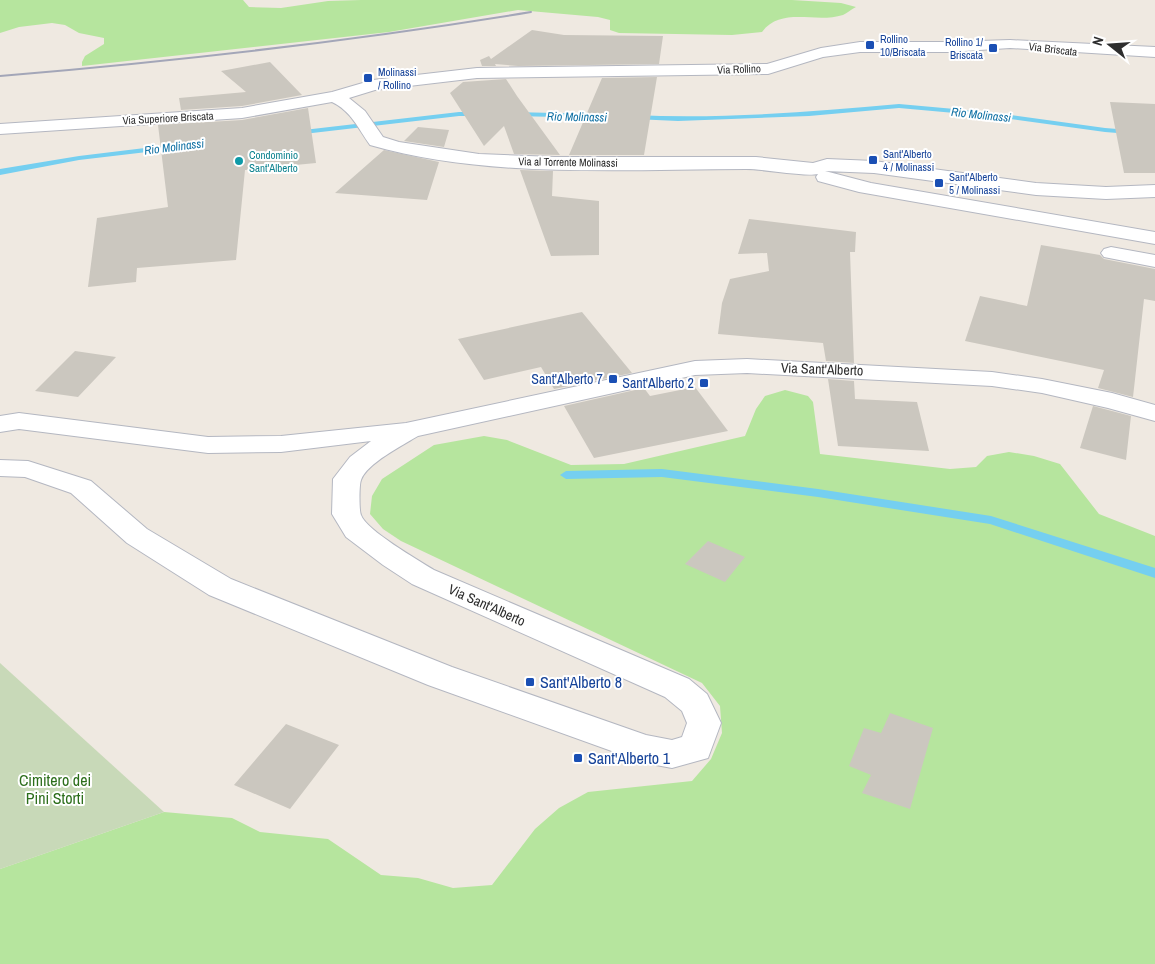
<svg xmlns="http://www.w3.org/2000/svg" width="1155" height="964" font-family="'Archivo Narrow',sans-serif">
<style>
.green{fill:#b6e59e}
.cemetery{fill:#c8d9b8}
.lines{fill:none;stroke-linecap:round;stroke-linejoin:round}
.stream{fill:#75cff0;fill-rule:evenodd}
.building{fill:#cbc7bf}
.minor-casing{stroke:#b4b7c1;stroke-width:2}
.minor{fill:#fff;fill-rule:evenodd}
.rail{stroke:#a3a6b8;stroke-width:2}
.transit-dot{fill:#1a4fb4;stroke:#fff;stroke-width:2}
.culture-dot{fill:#0f9aa8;stroke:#fff;stroke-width:2}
.labels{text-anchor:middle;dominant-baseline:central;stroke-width:4;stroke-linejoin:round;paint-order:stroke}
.far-transit-label{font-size:11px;fill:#164399;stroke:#fff;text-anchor:start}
.far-street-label{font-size:11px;fill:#2e2e2e;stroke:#fff}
.far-culture-label{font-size:11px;fill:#0d838f;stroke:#fff;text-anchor:start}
.far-water-label{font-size:12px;font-style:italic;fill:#0d6fa3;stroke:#fff}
.street-label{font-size:14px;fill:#2e2e2e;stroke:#fff}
.transit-label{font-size:14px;fill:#164399;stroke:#fff;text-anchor:end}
.near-transit-label{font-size:16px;fill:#164399;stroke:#fff;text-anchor:start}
.near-park-label{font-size:16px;fill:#2c6e1b;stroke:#fff}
</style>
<rect width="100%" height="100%" fill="#efe9e1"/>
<!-- green -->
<path class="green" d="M0,0H243L249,7L281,8L328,1L361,0H792L841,3L856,7C852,9 847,13 843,15C815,24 782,6 762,32L732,35L619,33L610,30V20L598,17L518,10L389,32L82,66V62L85,56L104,44V38L79,33L65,25L52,23L19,27L0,33Z
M785,390L808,396L813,402L820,454L950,469L976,467L987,456L1009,452L1034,456L1060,464L1099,514L1155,536V964H0V869L164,812L232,818L260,832L328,839L381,875L418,878L453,888L492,885L535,829L559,808L588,792L692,781L711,759L722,733L720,706L702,683L401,541L383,529L370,514L372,496L382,479L434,445L484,436L507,440L571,465L624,464L745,436L756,409L765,396Z"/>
<!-- cemetery -->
<path class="cemetery" d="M0,663L164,812L0,869Z"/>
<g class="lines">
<!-- stream -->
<path class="stream" d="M899,104L988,112L1105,128L1155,132V136L1105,132L988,116L899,108L809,116L678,121L634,119L630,117L634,115C722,119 811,112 899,104Z
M459,112H479L483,114L479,116H459L295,135L291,133L295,131Z
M511,112L601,114L605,116L601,118L514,116H511Z
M178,144H181V148L79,160L0,175V169L79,156Z
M662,469L818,489L991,516L1155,568V578L990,524L818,497L662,477L566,479L560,475L566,471Z"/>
</g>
<!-- building -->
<path class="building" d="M532,30L564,35L663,36L659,64L518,66L495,64L496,66H482L480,60L489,56L491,59Z
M270,62L302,95L242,106L181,110L179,98L246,92L221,71Z
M657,77L644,155H569L602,78Z
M506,79L517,96L560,155L514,154L504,126L484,146L450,93L463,82Z
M1110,102L1155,104V173H1124Z
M308,108L316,163L245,170L236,260L137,268L136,282L88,287L97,218L168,207L158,125L242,120Z
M418,127L449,130L444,147L404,141Z
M384,150L439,162L427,200L335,193Z
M520,170L553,171L552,196L599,201V255L551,256Z
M749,219L856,232L855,252H850L854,363L826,361L823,343L718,334L722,303L730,279L769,271L767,253L738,254Z
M1041,245L1100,255L1104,259L1155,269V301L1144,299L1133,397L1098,388L1104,370L965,341L980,296L1027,306Z
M582,312L632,373L554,389L541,367L484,380L458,339Z
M75,351L116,357L78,397L35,391Z
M828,379L854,381L855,399L917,402L929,451L838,446Z
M695,387L728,431L594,458L564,406L644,388L650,396Z
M1093,406L1131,416L1126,460L1080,448Z
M708,541L745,557L725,582L685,564Z
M890,713L933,728L910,809L862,793L871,775L849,766L864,728L881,733Z
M286,724L339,745L290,809L234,785Z"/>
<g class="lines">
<!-- minor casing -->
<g class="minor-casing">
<path id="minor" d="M1010,40L1155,47V57L1010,48L949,52H860L823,57L768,74L477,78L375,90L349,98L365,111L383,137L399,142L479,154L555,157H756L813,163L827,159L874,161L1036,183L1106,187L1155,185V197L1106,199L1036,195L874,173L825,171L871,183L1155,232V244L859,192L818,181L816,177L818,174C803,177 765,169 746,169C625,169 487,179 370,145C358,128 351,111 332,102L242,118L0,134V124L242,108L332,92L373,80L477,68L767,64L821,48L860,42H949Z
M1111,247L1155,255V267L1104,257L1101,253L1104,249Z
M747,359L992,372L1042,379L1112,393L1155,405V421L1108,408L1042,393L992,386L747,373L695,375L418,436C403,445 366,464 361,480C359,485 359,511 361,515C366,530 418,560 434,570L689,679L707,694L721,723L708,758L672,768L645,763L428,685L209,595L127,543L71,493L25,477L0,476V460L28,461L91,481L147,529L231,579L452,667L646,735L672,740L682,737L687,723L682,711L665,697L412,584L383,565L346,537L332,514L333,479L350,457L371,441L281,452L208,453L19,429L0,432V416L19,413L208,437L281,436L406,423L695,361Z"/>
</g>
<!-- minor -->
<use href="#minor" class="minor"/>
<!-- rail -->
<path class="rail" d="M0,76C178,61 355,41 531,12"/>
</g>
<!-- markers -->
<g class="transit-dot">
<rect x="865" y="40" width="10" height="10" rx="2.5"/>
<rect x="988" y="43" width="10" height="10" rx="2.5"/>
<rect x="363" y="73" width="10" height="10" rx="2.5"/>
<rect x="868" y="155" width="10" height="10" rx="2.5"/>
<rect x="934" y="178" width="10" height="10" rx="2.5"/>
<rect x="608" y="374" width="10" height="10" rx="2.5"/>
<rect x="699" y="378" width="10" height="10" rx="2.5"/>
<rect x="525" y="677" width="10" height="10" rx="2.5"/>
<rect x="573" y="753" width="10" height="10" rx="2.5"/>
</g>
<circle class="culture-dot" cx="239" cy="161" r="5"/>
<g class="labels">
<!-- far-transit labels -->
<g class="far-transit-label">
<text x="880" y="39">Rollino<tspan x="880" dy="13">10/Briscata</tspan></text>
<text x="983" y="42" text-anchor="end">Rollino 1/<tspan x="983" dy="13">Briscata</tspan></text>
<text x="378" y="72">Molinassi<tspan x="378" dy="13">/ Rollino</tspan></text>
<text x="883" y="154">Sant'Alberto<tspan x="883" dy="13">4 / Molinassi</tspan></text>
<text x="949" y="177">Sant'Alberto<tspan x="949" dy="13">5 / Molinassi</tspan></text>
</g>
<!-- far-street labels -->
<g class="far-street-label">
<text transform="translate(1053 49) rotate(7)">Via Briscata</text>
<text transform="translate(739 69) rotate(-2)">Via Rollino</text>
<text transform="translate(168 118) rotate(-3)">Via Superiore Briscata</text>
<text transform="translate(568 162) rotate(1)">Via al Torrente Molinassi</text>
</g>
<!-- far-culture labels -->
<g class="far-culture-label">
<text x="249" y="155">Condominio<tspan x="249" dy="13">Sant'Alberto</tspan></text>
</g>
<!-- far-water labels -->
<g class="far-water-label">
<text transform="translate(981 115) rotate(6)">Rio Molinassi</text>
<text transform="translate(577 117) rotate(1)">Rio Molinassi</text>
<text transform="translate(174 147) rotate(-7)">Rio Molinassi</text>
</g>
<!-- street labels -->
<g class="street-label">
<text transform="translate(822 369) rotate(2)">Via Sant'Alberto</text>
<text transform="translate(487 605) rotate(24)">Via Sant'Alberto</text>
</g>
<!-- transit labels -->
<g class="transit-label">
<text x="603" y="379">Sant'Alberto 7</text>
<text x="694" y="383">Sant'Alberto 2</text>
</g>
<!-- near-transit labels -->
<g class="near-transit-label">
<text x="540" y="682">Sant'Alberto 8</text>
<text x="588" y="758">Sant'Alberto 1</text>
</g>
<!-- near-park labels -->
<g class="near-park-label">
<text x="55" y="780">Cimitero dei<tspan x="55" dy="18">Pini Storti</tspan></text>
</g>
</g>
<!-- north arrow -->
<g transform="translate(1110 45) rotate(287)" stroke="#ffffff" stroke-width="4" paint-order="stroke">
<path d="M0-4L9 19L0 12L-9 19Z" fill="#2e2e2e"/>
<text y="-8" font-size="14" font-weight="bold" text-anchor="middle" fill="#2e2e2e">N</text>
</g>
</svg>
